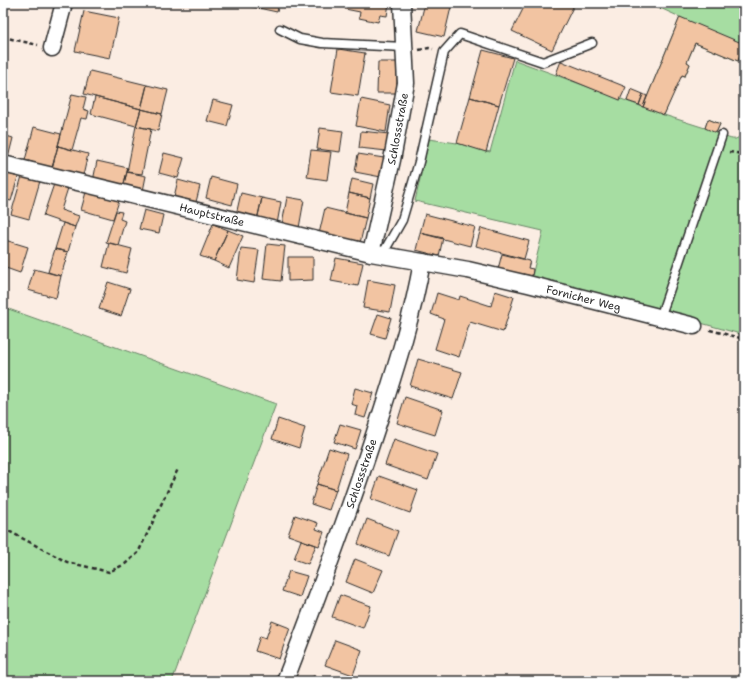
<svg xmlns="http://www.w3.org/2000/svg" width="747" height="684" font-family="'Shantell Sans',sans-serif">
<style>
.green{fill:#a6dda2;stroke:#688466}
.building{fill:#f2c4a2;stroke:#2b2b2b}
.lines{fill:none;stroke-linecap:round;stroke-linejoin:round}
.service-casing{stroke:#2b2b2b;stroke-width:11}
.minor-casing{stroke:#2b2b2b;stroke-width:19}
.path{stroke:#2b2b2b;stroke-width:2.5;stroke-dasharray:4 3;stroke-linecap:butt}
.service{stroke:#fff;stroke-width:8}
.minor{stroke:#fff;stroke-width:16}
.labels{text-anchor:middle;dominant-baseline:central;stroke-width:3.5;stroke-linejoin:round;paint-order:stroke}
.street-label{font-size:11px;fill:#2b2b2b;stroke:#fff}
</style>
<rect width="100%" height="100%" fill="#fbede3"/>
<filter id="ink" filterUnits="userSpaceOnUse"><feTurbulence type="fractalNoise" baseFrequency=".025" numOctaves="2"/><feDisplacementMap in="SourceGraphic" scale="8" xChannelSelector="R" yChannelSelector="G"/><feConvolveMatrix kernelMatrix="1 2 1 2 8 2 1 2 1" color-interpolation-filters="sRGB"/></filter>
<g filter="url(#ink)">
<!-- green -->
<path class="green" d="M649,3H744V46L738,61L695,43L687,62L690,64L685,76L681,75L664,115L705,128L708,119L720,124L716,133C732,139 739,146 744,125V335L532,276L543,231L415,201L429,139L457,143L490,152L515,60L643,107L680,17Z
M3,307L276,404L172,681H3Z"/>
<!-- building -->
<path class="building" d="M250,3H279L277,12L249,6Z
M346,3H389L387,16L380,15L378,22L359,18L360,12L345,9Z
M425,3H452L444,37L418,31Z
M526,3H575L552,50L512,31Z
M84,11L119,18L110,58L75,51Z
M680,17L744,44V46L738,61L695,43L687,62L690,64L685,76L682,75L664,115L643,107Z
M338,49L365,53L358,96L331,92Z
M483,50L513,58L499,105L470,97Z
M561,61L626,87L620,100L556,74Z
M378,62H397V93H377Z
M90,71L147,85L141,109L84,94Z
M147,85L168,90L162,114L141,109Z
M631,89L643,94L639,105L627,101Z
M72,94L86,97L83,109L89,111L87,119L81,118L72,150L58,146Z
M643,94L647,96L643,107L639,105Z
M95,97L141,109L136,126L91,114Z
M470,97L499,105L486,152L457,143Z
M361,99L390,105L386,132L356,126Z
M213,100L233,105L227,126L207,121Z
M141,109L162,114L158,131L136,126Z
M708,119L720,124L716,133L705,128Z
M136,126L151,129L142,174L127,172Z
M34,127L61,134L52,168L25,160Z
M320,128L343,131L340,152L317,149Z
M361,131L389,134L387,151L359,148Z
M3,135L13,138L8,158L3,156Z
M58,146L88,154L83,176L52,168Z
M311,150L331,152L327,180L307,177Z
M164,153L184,158L178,178L159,173Z
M358,154L384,158L381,177L355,172Z
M97,161L128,168L123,187L93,181Z
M3,172L18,177L11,201L3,199Z
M127,172L146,176L143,191L123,187Z
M22,176L40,181L29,219L11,214Z
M211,177L237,184L232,205L206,198Z
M352,179L373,184L370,198L349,193Z
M178,180L200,186L196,202L174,197Z
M54,184L68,188L61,210L79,216L75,227L43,216Z
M86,192L119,201L113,219L81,210Z
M241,193L262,198L257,220L236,215Z
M349,193L370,198L366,218L345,213Z
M287,197L304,200L299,228L282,225Z
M262,198L281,202L277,224L257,220Z
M325,208L366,218L360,243L319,234Z
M144,210L163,215L159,233L139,229Z
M116,211L122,212L120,219L125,221L118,245L106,242Z
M425,214L475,227L470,246L420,233Z
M63,223L75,227L68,252L55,249Z
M213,224L228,230L214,261L200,256Z
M481,228L529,241L524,259L476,246Z
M228,230L243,236L229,268L214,261Z
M420,233L443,238L439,256L416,250Z
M5,240L28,247L20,273L3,267V248Z
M109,243L132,249L126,273L103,267Z
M267,244L285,246L281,281L263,279Z
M241,248L259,250L254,283L237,280Z
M55,249L68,252L61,276L48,272Z
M502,254L530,261L528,268L533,269L532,276L498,269Z
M288,257H313V280L288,281Z
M336,258L363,263L358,286L331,281Z
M34,269L61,276L56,298L28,290Z
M368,280L395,285L390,312L363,308Z
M108,282L130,289L121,316L99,309Z
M495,291L514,297L503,332L470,322L459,357L435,349L444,319L431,314L437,293L459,300L460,296L491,306Z
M378,314L391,318L385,338L371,334Z
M418,359L462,372L453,399L410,386Z
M355,388L373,393L365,418L355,415L357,406L351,404Z
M405,397L443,410L435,435L397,423Z
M278,419L305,428L299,448L272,439Z
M340,424L361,430L355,449L334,442Z
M394,439L437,454L428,480L385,465Z
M329,448L347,454L336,490L317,484Z
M379,476L418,490L410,513L371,499Z
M317,484L336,490L329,510L311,504Z
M295,515L318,523L316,529L324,532L319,546L288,535Z
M367,519L398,531L389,556L358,544Z
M301,540L316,545L308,564L294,559Z
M355,559L383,570L373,593L346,582Z
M289,571L307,576L300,597L282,591Z
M340,595L371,606L363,628L332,617Z
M272,621L290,628L279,659L255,651L260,636L266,638Z
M335,640L362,650L353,675L325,665Z
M313,676L326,681H311Z"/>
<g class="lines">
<!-- service casing -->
<g class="service-casing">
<path id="service" d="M280,29L300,39L322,43L404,47
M382,255L402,220L419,162L444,52L460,34L543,62L592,43
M660,318L722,135"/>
</g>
<!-- minor casing -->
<g class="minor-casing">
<g id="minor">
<path d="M52,48L64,3"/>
<path id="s1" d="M3,164L371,253L468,270L528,284L694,326"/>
<path id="s2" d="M371,253L392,160L406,83L402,3"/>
<path id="s3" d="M285,681C319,593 352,504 381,414C397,364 413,314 422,262"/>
</g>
</g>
<!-- path -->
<path class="path" d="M3,37L38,45
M419,50L429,48L433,49
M729,152L744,154
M710,330L744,339
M3,528L67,562L109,572L125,564L138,553L178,469"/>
<!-- service -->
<use href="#service" class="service"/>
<!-- minor -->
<use href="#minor" class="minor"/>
</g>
</g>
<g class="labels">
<!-- street labels -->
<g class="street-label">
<text stroke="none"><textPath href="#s2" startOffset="127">Schlossstraße</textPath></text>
<text stroke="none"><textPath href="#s1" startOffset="215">Hauptstraße</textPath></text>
<text stroke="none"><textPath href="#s1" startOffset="596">Fornicher Weg</textPath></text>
<text stroke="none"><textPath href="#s3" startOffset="221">Schlossstraße</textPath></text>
</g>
</g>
<!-- margin -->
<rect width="747" height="684" fill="none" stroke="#fff" stroke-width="16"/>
<rect x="8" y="8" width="731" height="668" fill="none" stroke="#2b2b2b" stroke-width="1.5" filter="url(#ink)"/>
</svg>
